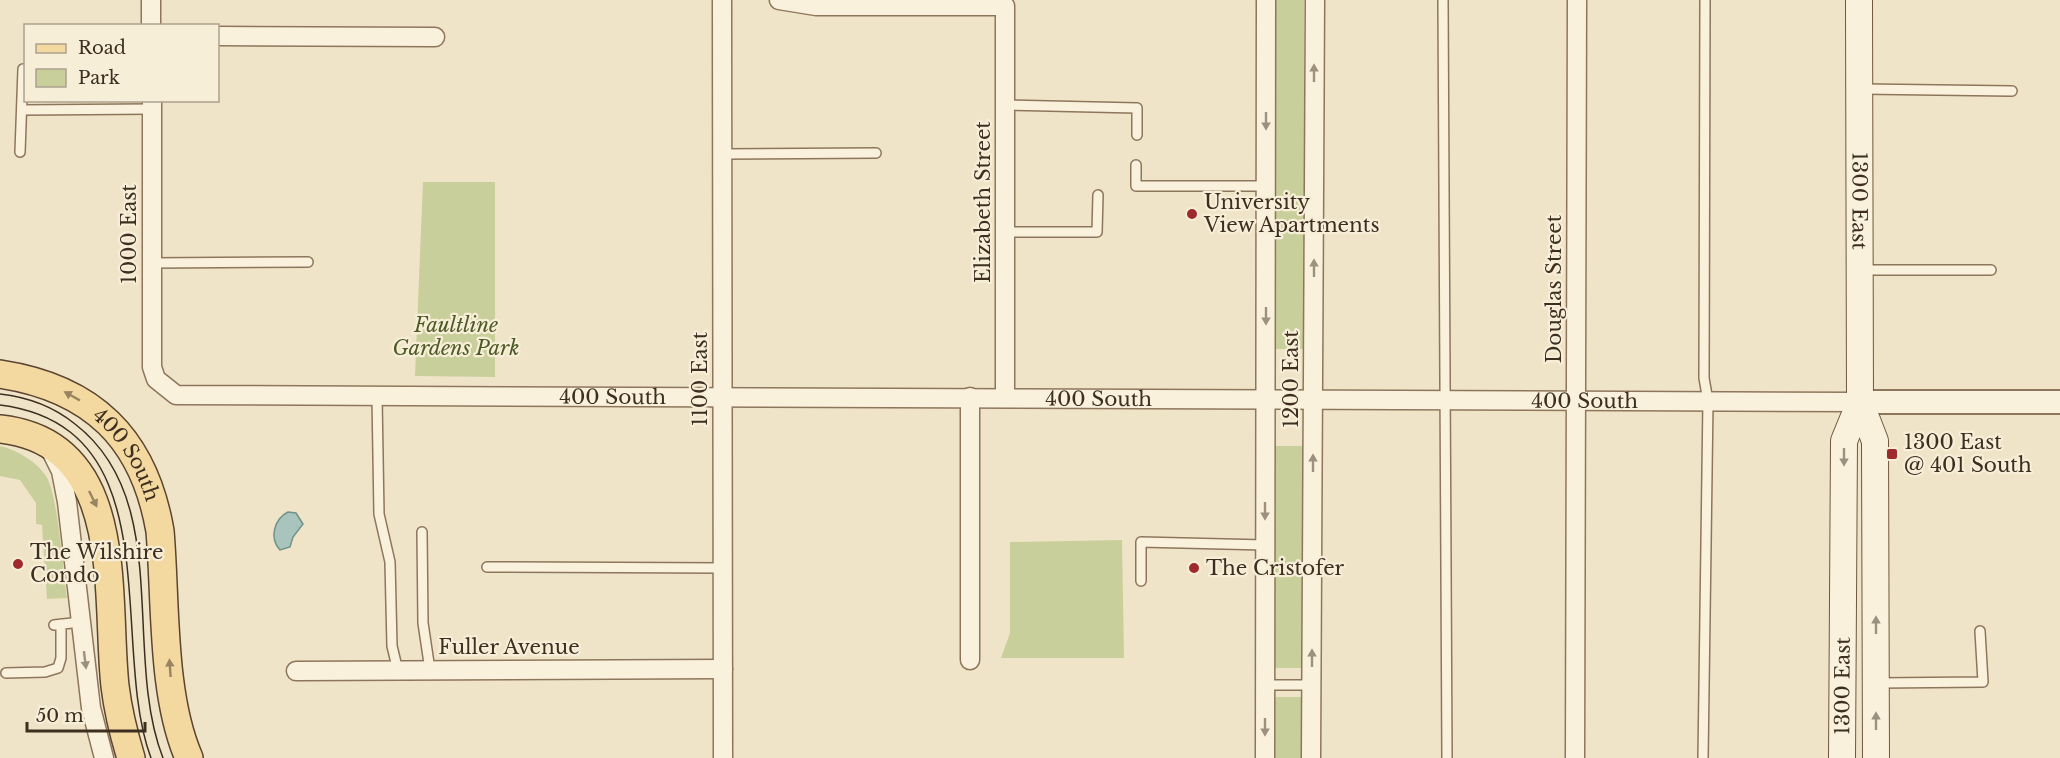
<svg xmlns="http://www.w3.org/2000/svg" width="2060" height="758" font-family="'Libre Baskerville',serif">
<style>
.green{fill:#c9cf9b}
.water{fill:#a9c4bc;stroke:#6f938a;stroke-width:1.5}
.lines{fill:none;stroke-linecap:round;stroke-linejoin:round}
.service-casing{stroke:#8d765c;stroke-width:12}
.minor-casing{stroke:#8d765c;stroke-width:21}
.tertiary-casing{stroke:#8d765c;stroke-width:26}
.secondary-casing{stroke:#6f573f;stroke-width:28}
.primary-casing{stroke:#5b4430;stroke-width:30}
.service{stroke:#faf1dc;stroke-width:9}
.minor{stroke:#faf1dc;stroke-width:18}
.tertiary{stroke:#faf1dc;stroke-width:22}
.secondary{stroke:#faf1dc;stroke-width:26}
.primary{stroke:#f3d9a0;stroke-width:27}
.tram{stroke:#3d2e20;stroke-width:1.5}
.oneway{fill:#9c907e}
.oneway2{fill:#988460}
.poi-dot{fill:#9e2a2b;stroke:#f7eed8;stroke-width:2}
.labels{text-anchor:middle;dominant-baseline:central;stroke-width:4.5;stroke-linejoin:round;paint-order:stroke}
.street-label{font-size:20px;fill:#3d2e20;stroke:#f7eed8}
.poi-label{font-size:20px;fill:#3d2e20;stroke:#f7eed8;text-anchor:start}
.park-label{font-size:20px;font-style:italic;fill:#4d5a26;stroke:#f7eed8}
</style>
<rect width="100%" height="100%" fill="#f0e4c8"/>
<!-- green -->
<path class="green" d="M1276,0H1304V349H1275Z
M423,182H495V377L415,376Z
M0,446C17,450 36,461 46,476C58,494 63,572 67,598L47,599L42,525L36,524V503L20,480L0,476Z
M1274,446H1306L1305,668H1274Z
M1122,540L1124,658H1001L1010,633V542Z
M1275,697H1305V758H1275Z"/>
<!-- water -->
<path class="water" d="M288,512L296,513L303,524L293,537L290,547L280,550C269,538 274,519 288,512Z"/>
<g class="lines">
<!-- service casing -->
<g class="service-casing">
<path id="service" d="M1443,0L1447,758
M1862,89L2012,91
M1005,105L1137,108V135
M22,110L152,109
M20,152L23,69
M722,154L876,153
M1136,165V186H1266
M1005,232H1097L1098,195
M151,263L308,262
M1862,270H1991
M377,397L379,514L390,562L392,646L398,671
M422,532L423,623L430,670
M487,567L723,568
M1141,581V542L1265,545
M54,625L81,622
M6,673L45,672L58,668L61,658V624
M1879,683L1983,682L1980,631
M1265,685H1312
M1703,758L1708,401L1704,378L1705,0"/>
</g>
<!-- minor casing -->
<g class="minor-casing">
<g id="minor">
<path d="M722,0L723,758"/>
<path d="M779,0L816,6H1005V398"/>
<path d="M151,26V0"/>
<path d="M218,36L435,37"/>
<path id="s1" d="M152,100V367L156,379L176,395L1860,402"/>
<path d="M970,397V660"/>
<path d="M51,451L61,471L67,502L91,708L104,758"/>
<path d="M296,671L723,669"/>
<path d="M1265,758L1266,0"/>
<path d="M1311,758L1315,0"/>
<path d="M1575,758L1577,0"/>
</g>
</g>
<!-- tertiary casing -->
<g class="tertiary-casing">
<path id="tertiary" d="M1860,402H2060"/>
</g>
<!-- secondary casing -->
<g class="secondary-casing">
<g id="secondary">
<path id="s2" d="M1859,0L1860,402L1875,441L1876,758"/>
<path id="s3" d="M1842,758L1844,441L1860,402"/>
</g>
</g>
<!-- primary casing -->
<g class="primary-casing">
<g id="primary">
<path id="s4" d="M0,374C92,388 144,438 160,531C166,600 161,694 189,758"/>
<path d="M0,429C128,443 105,595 115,686C118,711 124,735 131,758"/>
</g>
</g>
<!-- service -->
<use href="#service" class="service"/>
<!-- minor -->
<use href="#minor" class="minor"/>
<!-- tertiary -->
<use href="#tertiary" class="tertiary"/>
<!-- secondary -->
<use href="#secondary" class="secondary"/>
<!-- primary -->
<use href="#primary" class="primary"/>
<!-- tram -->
<path class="tram" d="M0,394C27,397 54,407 75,424C174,500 122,653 163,758
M0,405C174,427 108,644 151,758"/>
</g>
<!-- one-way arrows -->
<defs><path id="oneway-solid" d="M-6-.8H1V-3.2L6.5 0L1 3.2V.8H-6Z" transform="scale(1.5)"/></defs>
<g class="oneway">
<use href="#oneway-solid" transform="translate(1314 73) rotate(-90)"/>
<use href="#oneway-solid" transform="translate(1266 121) rotate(90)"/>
<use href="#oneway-solid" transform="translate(1314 268) rotate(-90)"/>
<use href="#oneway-solid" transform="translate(1266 316) rotate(90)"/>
<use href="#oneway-solid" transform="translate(1844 457) rotate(90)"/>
<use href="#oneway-solid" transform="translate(1313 463) rotate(-90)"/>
<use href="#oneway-solid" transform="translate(1265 511) rotate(90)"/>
<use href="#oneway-solid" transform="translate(1876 625) rotate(-90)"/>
<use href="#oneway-solid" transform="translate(1312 658) rotate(-90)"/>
<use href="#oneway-solid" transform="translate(85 660) rotate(83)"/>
<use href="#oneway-solid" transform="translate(1876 721) rotate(-90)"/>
<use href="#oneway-solid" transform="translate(1265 727) rotate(90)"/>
</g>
<g class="oneway2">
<use href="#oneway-solid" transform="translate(72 396) rotate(-151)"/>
<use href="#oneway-solid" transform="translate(93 499) rotate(64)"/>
<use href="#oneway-solid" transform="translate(170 668) rotate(-94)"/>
</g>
<!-- markers -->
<g class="poi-dot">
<circle cx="1192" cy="214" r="6"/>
<rect x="1886" y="448" width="12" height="12" rx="3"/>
<circle cx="18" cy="564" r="6"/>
<circle cx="1194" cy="568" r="6"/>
</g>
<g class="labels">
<!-- street labels -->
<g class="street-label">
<text stroke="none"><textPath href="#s2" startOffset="201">1300 East</textPath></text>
<text transform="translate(983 202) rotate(-90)">Elizabeth Street</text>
<text transform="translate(129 234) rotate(-90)">1000 East</text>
<text transform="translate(1554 289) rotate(-90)">Douglas Street</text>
<text transform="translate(700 379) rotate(-90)">1100 East</text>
<text transform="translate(1291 379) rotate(-90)">1200 East</text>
<text stroke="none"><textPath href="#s1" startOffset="742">400 South</textPath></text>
<text stroke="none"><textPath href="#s1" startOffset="1228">400 South</textPath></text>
<text stroke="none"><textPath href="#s1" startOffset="1714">400 South</textPath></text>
<text stroke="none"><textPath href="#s4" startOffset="158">400 South</textPath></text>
<text x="509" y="647">Fuller Avenue</text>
<text stroke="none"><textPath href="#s3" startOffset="72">1300 East</textPath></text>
</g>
<!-- poi labels -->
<g class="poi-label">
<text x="1204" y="202">University<tspan x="1204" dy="23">View Apartments</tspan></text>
<text x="1904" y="442">1300 East<tspan x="1904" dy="23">@ 401 South</tspan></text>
<text x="30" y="552">The Wilshire<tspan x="30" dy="23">Condo</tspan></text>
<text x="1206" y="568">The Cristofer</text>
</g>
<!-- park labels -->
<g class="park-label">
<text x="456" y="325">Faultline<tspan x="456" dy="23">Gardens Park</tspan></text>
</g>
</g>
<!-- legend -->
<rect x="24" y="24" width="195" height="78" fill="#f7eed8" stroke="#ada18e" stroke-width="1.5"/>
<rect x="36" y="44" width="30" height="9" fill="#f3d9a0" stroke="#ada18e" stroke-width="1.5"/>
<text x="78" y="54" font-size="18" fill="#3d2e20">Road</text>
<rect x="36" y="69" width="30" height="18" fill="#c9cf9b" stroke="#ada18e" stroke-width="1.5"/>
<text x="78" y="84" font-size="18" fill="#3d2e20">Park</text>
<!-- scale -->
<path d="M27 722v9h118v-9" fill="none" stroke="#3d2e20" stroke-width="3"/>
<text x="36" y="722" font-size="18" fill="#3d2e20" stroke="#f7eed8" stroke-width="4.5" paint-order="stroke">50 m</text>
</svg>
